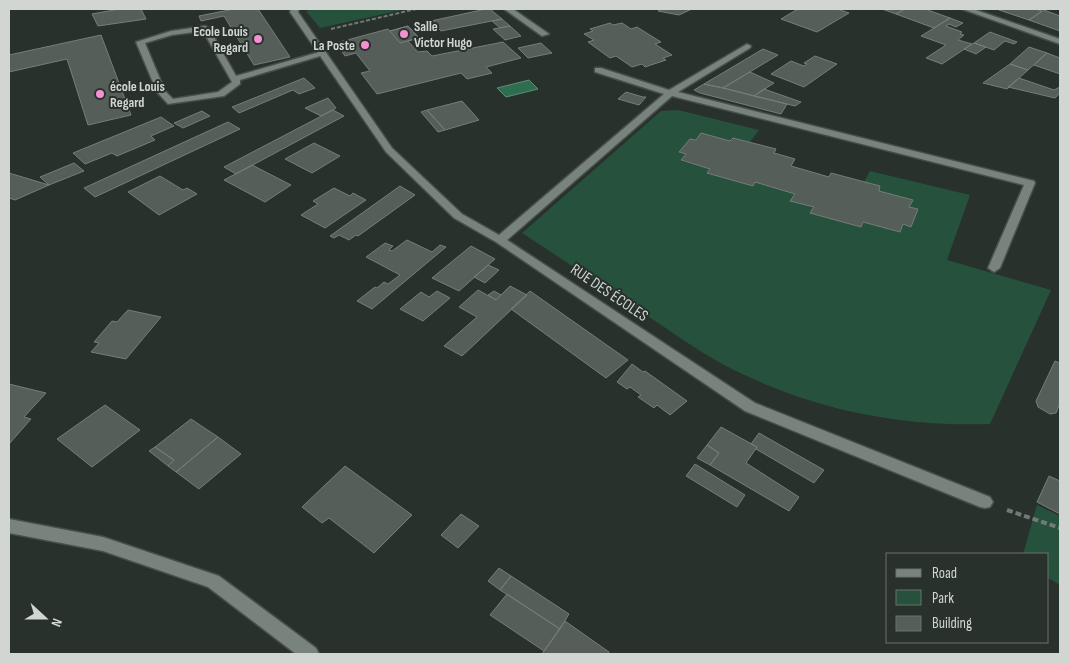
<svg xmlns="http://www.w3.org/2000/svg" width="1069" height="663" font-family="'Sofia Sans Condensed',sans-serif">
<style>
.green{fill:#26513d}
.water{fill:#2f6d51;stroke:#608c78}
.building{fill:#555e59;stroke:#757e79}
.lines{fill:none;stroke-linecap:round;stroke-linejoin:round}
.service-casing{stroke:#474e4a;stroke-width:3}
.minor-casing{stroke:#474e4a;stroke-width:3}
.tertiary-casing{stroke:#474e4a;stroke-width:3}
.secondary-casing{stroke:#474e4a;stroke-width:3}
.path-far1{stroke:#727a75;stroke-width:2;stroke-dasharray:4 2;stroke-linecap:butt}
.path{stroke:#727a75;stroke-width:4;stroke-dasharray:6 3;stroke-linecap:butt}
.service{fill:#79837e;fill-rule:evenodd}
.minor{fill:#79837e;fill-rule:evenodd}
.tertiary{fill:#79837e;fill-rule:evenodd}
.secondary{fill:#79837e;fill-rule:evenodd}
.poi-dot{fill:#f591d2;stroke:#28312c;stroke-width:2}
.labels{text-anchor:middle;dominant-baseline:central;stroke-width:4;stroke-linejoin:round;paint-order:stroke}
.far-poi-label{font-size:14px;font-weight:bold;fill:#d1d6d3;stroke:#28312c;text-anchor:start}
.street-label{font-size:16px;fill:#d1d6d3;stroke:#28312c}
</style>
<rect width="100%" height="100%" fill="#28312c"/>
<!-- green -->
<path class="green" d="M314,9H406L320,28L306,11Z
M678,110L759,130L750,142L733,138L730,141L690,139L680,151L686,154L681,161L710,169L708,173L752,186L755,182L795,194L791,201L814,207L811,213L860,227L863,222L899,232L903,224L911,226L918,209L909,207L912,200L879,191L864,182L870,171L970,195L947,260L1051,290L990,424C902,427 815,410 736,371C707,357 679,337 652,319C609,290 566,262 522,233L661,111Z
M1037,505L1060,516V585L1048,578V554H1023Z"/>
<!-- water -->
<path class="water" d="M529,80L538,89L506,97L497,88Z"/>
<!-- building -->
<path class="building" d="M119,9H141L146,19L98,26L92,14Z
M234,9H258L290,57L254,65L224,16L201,21L199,16Z
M486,9H490L502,19L441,31L431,21Z
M662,9H692L679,15L658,11Z
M798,9H837L849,13L817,32L781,19Z
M882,9H905L896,14Z
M905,9H925L950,18L934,28L896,14Z
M996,9H1035L1042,11L1029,20Z
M1044,10L1060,16V31L1029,20Z
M950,18L963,23L956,27L949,24L946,26L962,32L960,34L964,35L958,40L972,44L942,64L926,58L946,45L921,36Z
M502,19L510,26L500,28L492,21Z
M610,23L613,25L622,23L631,29L637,27L661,42L655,44L672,55L663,58L666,60L645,67L642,64L632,67L616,56L610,58L588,42L594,40L584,34L593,31L590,29Z
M408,26L419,38L408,41L418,52L427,51L432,56L503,42L521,58L486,67L492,73L467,79L461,73L377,94L361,73L370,71L356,53L345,56L336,43L388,29L390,31Z
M408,26L419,38L400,43L390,31Z
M510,26L521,36L505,40L493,29Z
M990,32L1017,42L1014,44L1005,41L994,50L974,43Z
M101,35L131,115L88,125L67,59L9,72V55Z
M541,43L552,53L528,58L518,48Z
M974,43L986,47L976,54L964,49Z
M1029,47L1047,53L1028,70L1010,64Z
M763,49L778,55L723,88L704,84Z
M1047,53L1060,58V74L1034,65Z
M815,56L837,64L804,87L771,74L791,61L804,66L807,64L804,63Z
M1010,64L1028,70L1007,89L983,83Z
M750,72L774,83L754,96L723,88Z
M304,78L315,88L299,94L293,90L239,113L232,107Z
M1019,78L1054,90L1060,87V93L1055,98L1008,87Z
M704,84L723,88L787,104L781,114L700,93L694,90Z
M764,89L801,102L795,106L754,96Z
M626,92L643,97H646L639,105L618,99Z
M328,98L336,108L321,116L305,108Z
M462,101L479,120L445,130L427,110Z
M333,110L344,116L236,174L224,167Z
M427,110L445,130L438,132L421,112Z
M202,111L210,116L183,128L174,123Z
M161,117L174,126L151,136L155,140L117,156L112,153L85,164L73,153Z
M228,122L240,129L95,197L84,188Z
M701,133L730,141L733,138L776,149L774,153L795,159L791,166L829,177L831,173L880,186L879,191L913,200L909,207L918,209L911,227L903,224L900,232L863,222L861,227L810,213L814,207L790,201L795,194L755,182L753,186L707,173L710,169L681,160L686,154L679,152L690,139L696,140Z
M314,143L340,156L312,173L285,159Z
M74,163L84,171L49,185L40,177Z
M252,165L291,185L265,202L224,180Z
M9,173L49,185L15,200L9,198Z
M160,176L183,190L187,188L197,194L159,215L128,192Z
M400,186L415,195L358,236L356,235L349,240L339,235L334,238L330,236Z
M334,188L350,196L353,193L366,200L325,228L301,215L318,204L313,201Z
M407,240L432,252L440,245L446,247L372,309L357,301L375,287L377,288L384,282L388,284L400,275L366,257L385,243L393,246L389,250L392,251Z
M471,246L495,259L459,291L432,278Z
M488,265L499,270L485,283L474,277Z
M510,286L527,295L462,356L444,346L477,317L459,307L478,290L496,300Z
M437,291L450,298L423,321L400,309L421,292L429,297Z
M494,291L501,295L496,300L488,295Z
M530,291L628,360L606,378L511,309Z
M128,310L161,317L126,359L91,352L99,343L94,342L112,321L117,322Z
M1055,361L1060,363V403L1056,413L1050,414L1038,407L1036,401Z
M632,364L643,372L645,371L687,401L670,415L657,405L654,408L638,397L641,395L630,387L627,389L617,382Z
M9,384L46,393L24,417L31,419L9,444Z
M105,405L140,430L92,467L57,439Z
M191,419L218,437L176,472L168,466L174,460L155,447Z
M721,427L757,447L746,463L799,497L789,511L710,465L719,453L707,445Z
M759,433L824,470L814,483L756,449L757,447L751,444Z
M218,437L241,454L199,489L176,472Z
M707,445L719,453L710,465L697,458Z
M155,447L174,460L168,466L149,451Z
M695,464L745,495L737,507L686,476Z
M345,466L412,515L374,553L329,518L322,523L302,507Z
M1049,476L1060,481V514L1037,502Z
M461,514L479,526L458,548L441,535Z
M499,568L511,576L500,590L488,581Z
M511,576L569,614L560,629L500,590Z
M507,594L560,629L544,651L490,615Z
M565,621L609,652L608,654H542Z"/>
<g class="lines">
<!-- service casing -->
<g class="service-casing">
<path id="service" d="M205,26L209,28L236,76L323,51L327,54L240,80V84L224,96L168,104L157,92L136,42L171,31ZM203,31L232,82L218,92L173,99L165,91L145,43L172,35Z"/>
</g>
<!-- minor casing -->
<g class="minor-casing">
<path id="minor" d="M291,9H299L298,12L392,148L462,214L499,235L664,94L595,72V68H601L669,90L747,44L751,46L750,48L678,92L1034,181L1035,183L1000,268L994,272L988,268L1024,185L672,96L507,240L755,403L990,497L993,502L990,507L985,508L980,507L745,411L496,242L454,218L386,152L290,12Z
M504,9H513L549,34L542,36Z"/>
</g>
<!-- tertiary casing -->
<g class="tertiary-casing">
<path id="tertiary" d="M9,519L103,537L219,576L316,648L319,654H296L208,587L103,551L9,533Z"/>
</g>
<!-- secondary casing -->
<g class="secondary-casing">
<path id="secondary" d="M962,9H973L1060,39V44Z"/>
</g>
<!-- path-far1 -->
<path class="path-far1" d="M331,29L416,9"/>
<!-- path -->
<path class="path" d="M1007,510L1060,528"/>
<!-- service -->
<use href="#service" class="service"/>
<!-- minor -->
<use href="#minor" class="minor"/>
<!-- tertiary -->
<use href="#tertiary" class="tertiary"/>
<!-- secondary -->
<use href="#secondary" class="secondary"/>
</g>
<!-- markers -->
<g class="poi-dot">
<circle cx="404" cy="34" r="5"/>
<circle cx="258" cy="39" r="5"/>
<circle cx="365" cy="45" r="5"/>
<circle cx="100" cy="94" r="5"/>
</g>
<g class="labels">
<!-- far-poi labels -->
<g class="far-poi-label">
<text x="414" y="26">Salle<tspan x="414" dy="16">Victor Hugo</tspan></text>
<text x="248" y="31" text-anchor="end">Ecole Louis<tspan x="248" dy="16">Regard</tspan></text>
<text x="355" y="45" text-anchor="end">La Poste</text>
<text x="110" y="86">école Louis<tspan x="110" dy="16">Regard</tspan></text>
</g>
<!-- street labels -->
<g class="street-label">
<text transform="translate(609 293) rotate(34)">RUE DES ÉCOLES</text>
</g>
</g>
<!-- border -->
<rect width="1069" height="663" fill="none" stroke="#d1d6d3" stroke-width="20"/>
<!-- legend -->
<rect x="886" y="553" width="162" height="90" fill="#28312c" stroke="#6c736f"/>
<rect x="896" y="569" width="25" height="8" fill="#79837e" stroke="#6c736f"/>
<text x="932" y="578" font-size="15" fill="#d1d6d3">Road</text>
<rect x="896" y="590" width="25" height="15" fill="#26513d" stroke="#6c736f"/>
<text x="932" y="603" font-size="15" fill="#d1d6d3">Park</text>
<rect x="896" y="616" width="25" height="15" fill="#555e59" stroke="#6c736f"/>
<text x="932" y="628" font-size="15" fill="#d1d6d3">Building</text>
<!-- north arrow -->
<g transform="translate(45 618) rotate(111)" stroke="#28312c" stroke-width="4" paint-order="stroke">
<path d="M0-4L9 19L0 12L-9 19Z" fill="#d1d6d3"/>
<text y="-8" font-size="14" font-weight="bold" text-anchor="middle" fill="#d1d6d3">N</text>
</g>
</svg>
